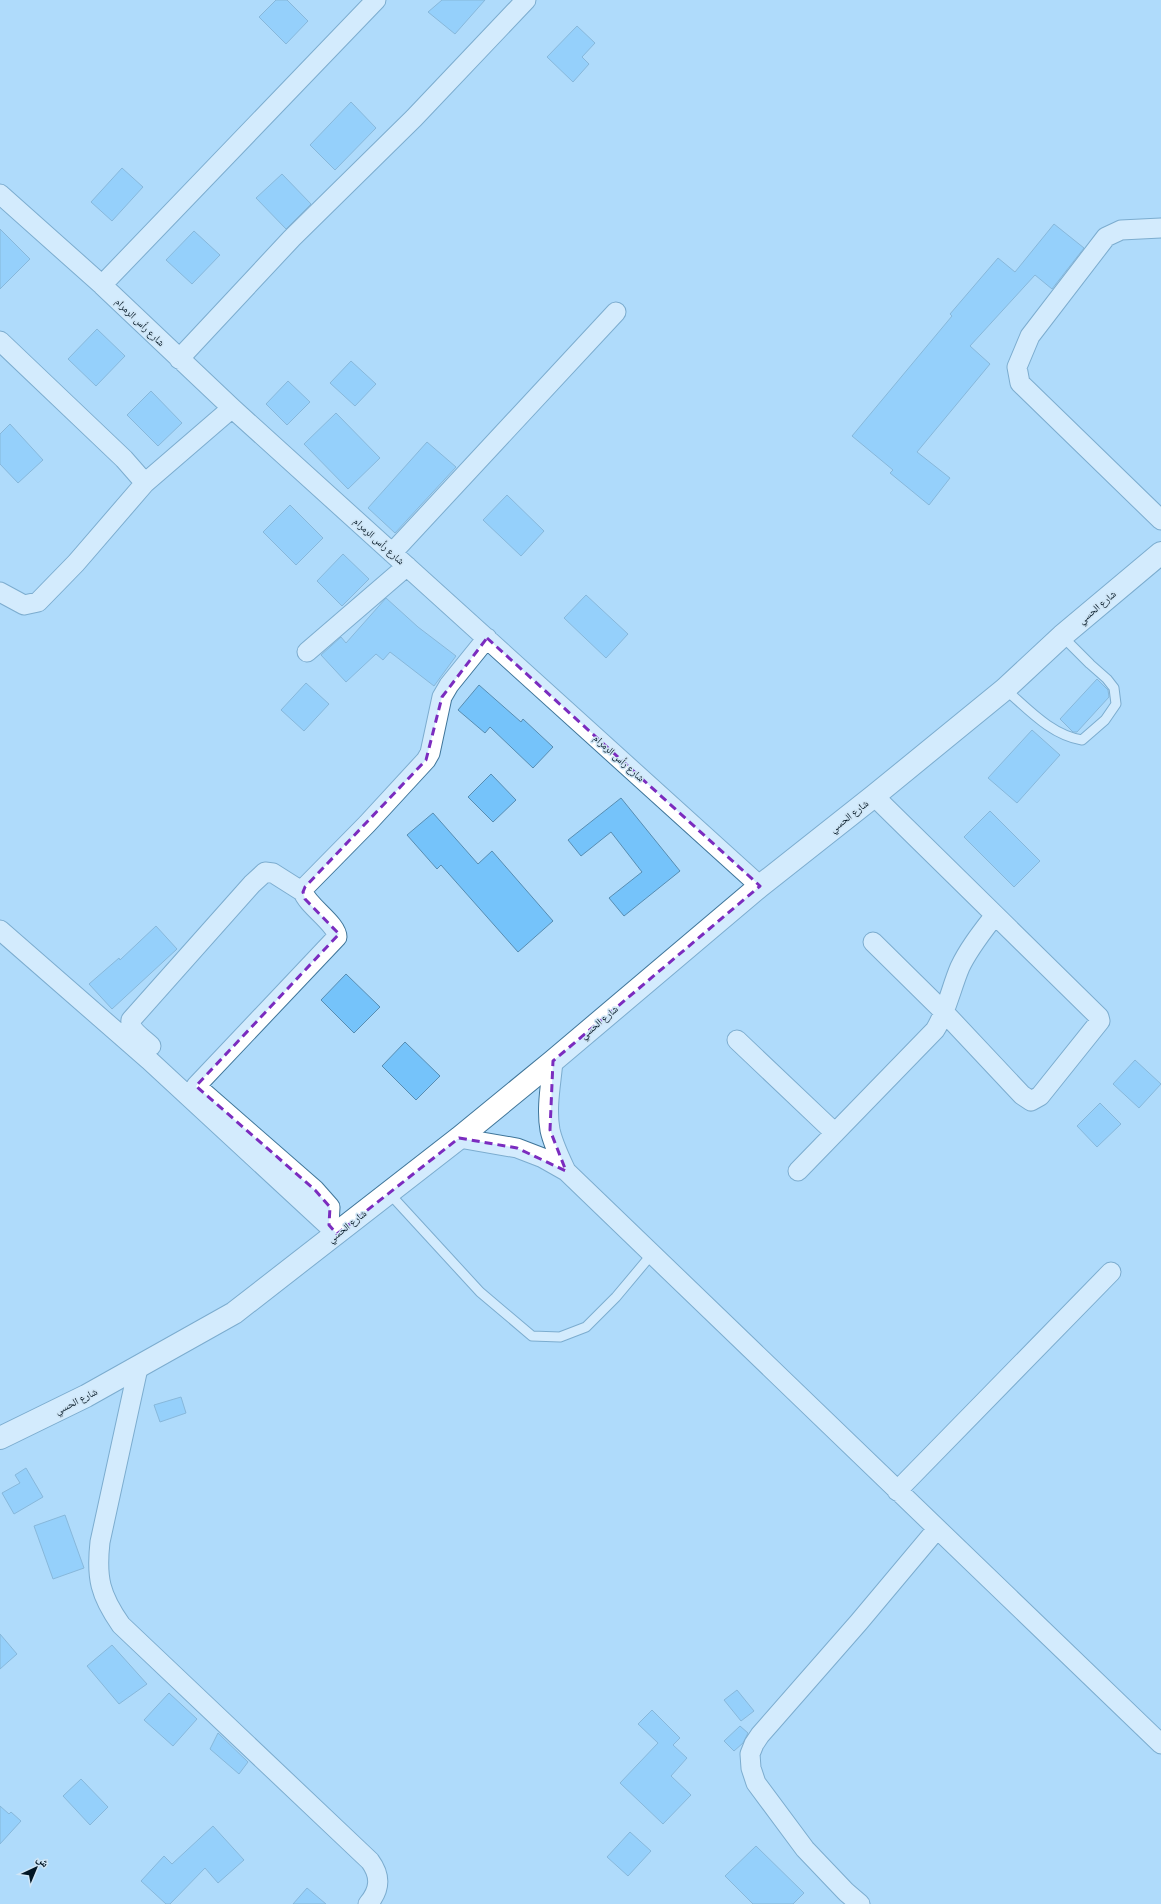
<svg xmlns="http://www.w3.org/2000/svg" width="1161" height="1904" font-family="'Archivo Narrow','Noto Naskh Arabic',sans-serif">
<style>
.building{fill:#75c3fa;stroke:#578db2}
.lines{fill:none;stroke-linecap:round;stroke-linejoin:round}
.service-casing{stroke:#3f7599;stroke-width:11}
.minor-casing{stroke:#3f7599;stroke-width:21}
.tertiary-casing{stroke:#3f7599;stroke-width:24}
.service{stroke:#fff;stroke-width:9}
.minor{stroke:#fff;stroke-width:19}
.tertiary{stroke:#fff;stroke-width:22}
.marked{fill:none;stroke:#7b2cbf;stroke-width:3;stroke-dasharray:8 5;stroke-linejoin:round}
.labels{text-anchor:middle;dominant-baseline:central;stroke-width:3;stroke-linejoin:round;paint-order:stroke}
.street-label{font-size:10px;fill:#021624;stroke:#cfe5f5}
</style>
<rect width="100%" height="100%" fill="#afdbfb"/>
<!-- building -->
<path class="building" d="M276,0H287L308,21L286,44L259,17Z
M442,0H485L455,34L428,12Z
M577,26L595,43L582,57L589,64L573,82L547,57Z
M351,102L376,128L335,170L310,145Z
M122,168L143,187L112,221L91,202Z
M282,174L311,204L286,229L256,198Z
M1054,224L1084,248L1052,289L1035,275L970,346L990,364L917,452L950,478L929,505L890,473L893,470L852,436L952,316L950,314L998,258L1015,272Z
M0,229L30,259L0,289Z
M194,231L220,255L192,284L166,260Z
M97,329L125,356L96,386L68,359Z
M351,361L376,384L355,406L330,383Z
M288,381L310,402L287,425L266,404Z
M151,391L182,423L158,446L127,415Z
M336,413L380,458L348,489L304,444Z
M10,424L43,460L18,483L0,464V434Z
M427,442L456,467L395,533L368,508Z
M507,495L544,531L521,556L483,520Z
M290,505L323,538L296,565L263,532Z
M343,554L369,579L342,606L317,581Z
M586,595L628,634L606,658L564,618Z
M386,598L418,627L456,656L434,686L390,652L383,660L376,654L346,682L321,655L341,637L346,643Z
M1097,679L1108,690L1109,697L1077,732H1073L1060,719Z
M306,683L329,704L304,731L281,710Z
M479,685L521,722L523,719L553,747L533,768L490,727L485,733L458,710Z
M1032,730L1060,755L1017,803L988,778Z
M491,774L516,800L493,822L468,797Z
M621,798L680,871L624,916L609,898L642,872L611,832L581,856L568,840Z
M990,811L1040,861L1014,887L964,837Z
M433,813L478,864L492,851L553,921L518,952L441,865L437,869L407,835Z
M156,926L177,949L112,1009L89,984L119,958L120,960Z
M346,974L380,1007L354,1033L321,1000Z
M405,1042L440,1076L416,1100L382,1066Z
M1135,1060L1161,1084L1139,1108L1113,1084Z
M1100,1103L1121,1124L1097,1147L1077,1126Z
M181,1397L186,1413L160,1422L154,1405Z
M26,1468L43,1497L14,1514L2,1493L20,1483L15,1475Z
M65,1515L84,1568L53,1579L34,1526Z
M0,1634L17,1654L0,1669Z
M112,1645L147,1684L119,1704L87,1666Z
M737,1690L754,1711L741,1721L724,1700Z
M169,1693L197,1719L173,1746L144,1720Z
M652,1710L680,1738L673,1745L687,1758L671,1776L691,1795L663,1824L620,1783L658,1743L638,1724Z
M740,1726L748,1733L743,1743L734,1751L724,1741Z
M218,1733L248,1762L239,1774L210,1749Z
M81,1779L108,1807L90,1825L63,1796Z
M0,1806L9,1814L11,1812L21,1821L0,1844Z
M213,1826L244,1860L218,1883L205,1868L170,1904H166L141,1881L164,1856L172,1864Z
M630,1832L651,1851L628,1876L607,1857Z
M756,1846L804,1893L793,1904H753L725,1876Z
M307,1888L326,1904H293Z"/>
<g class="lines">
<!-- service casing -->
<g class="service-casing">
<path id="service" d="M1005,689C1028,709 1051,735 1082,740L1105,720L1116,704L1114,688L1107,679L1090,664L1062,636
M389,1193L480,1292L532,1336L560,1337L586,1327L616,1297L652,1254"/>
</g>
<!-- minor casing -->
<g class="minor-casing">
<path id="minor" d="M0,194L102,285L232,408L760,886
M1161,228L1121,230L1106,237L1030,336L1017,367L1020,383L1161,520
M102,285L376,0
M0,341L124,459L145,483
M179,359L292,238L414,118L526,0
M392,553L616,312
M0,592L24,605L38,602L76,563L145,483L232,408
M307,652L407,566
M0,930L149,1060L336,1233
M873,942L944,1012L1022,1095L1031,1101L1040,1096L1100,1021L1099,1017L874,796
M737,1040L835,1133
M151,1046C145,1040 129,1030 131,1020L252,884L265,872L273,873L303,892
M553,1061C551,1084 546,1108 550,1130C553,1144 560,1158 566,1171
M459,1138L517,1148L543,1158L566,1171L1161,1744
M798,1171L935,1030C947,1011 951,988 960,967C969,948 982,932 995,915
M329,1225L330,1207L315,1190L196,1086L337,937C337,924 308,906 303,892L305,887L367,824L426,760L430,753L442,697L449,685L487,638
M138,1368L100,1542C96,1578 100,1595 121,1625L370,1861C381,1876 380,1890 368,1904
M897,1491L1111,1272
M860,1904L846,1892L805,1849L756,1783L751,1768L750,1754L754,1744L760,1735L859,1622L937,1529"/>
</g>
<!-- tertiary casing -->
<g class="tertiary-casing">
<path id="tertiary" d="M0,1438L86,1396L234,1313L459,1138L553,1061L760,886L874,796L1005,689L1062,636L1161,553"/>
</g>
<!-- service -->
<use href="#service" class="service"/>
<!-- minor -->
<use href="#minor" class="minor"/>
<!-- tertiary -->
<use href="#tertiary" class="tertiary"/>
</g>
<!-- marked area -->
<path d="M0 0H1161V1904H0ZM487,638L760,886L553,1061L550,1130L566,1171L517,1148L459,1138L337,1234L329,1225L330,1207L315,1190L196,1086L339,934L305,899L303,892L305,887L426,760L442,697Z" fill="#afdbfb" fill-opacity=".55" fill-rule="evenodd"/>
<path class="marked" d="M487,638L760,886L553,1061L550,1130L566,1171L517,1148L459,1138L337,1234L329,1225L330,1207L315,1190L196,1086L339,934L305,899L303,892L305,887L426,760L442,697Z"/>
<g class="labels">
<!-- street labels -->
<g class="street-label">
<text transform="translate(140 322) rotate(44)">شارع رأس الرمرام</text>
<text transform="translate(379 541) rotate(42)">شارع رأس الرمرام</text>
<text transform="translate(1097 607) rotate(-40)">شارع الحسي</text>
<text transform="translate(619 758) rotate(42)">شارع رأس الرمرام</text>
<text transform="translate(849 816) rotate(-38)">شارع الحسي</text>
<text transform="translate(599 1022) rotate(-40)">شارع الحسي</text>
<text transform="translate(347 1226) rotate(-38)">شارع الحسي</text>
<text transform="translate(76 1401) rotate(-27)">شارع الحسي</text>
</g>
</g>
<!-- north arrow -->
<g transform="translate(36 1868) rotate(44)" stroke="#cfe5f5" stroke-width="3" paint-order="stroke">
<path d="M0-3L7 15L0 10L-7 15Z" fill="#021624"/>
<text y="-6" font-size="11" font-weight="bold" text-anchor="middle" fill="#021624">ش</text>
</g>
</svg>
